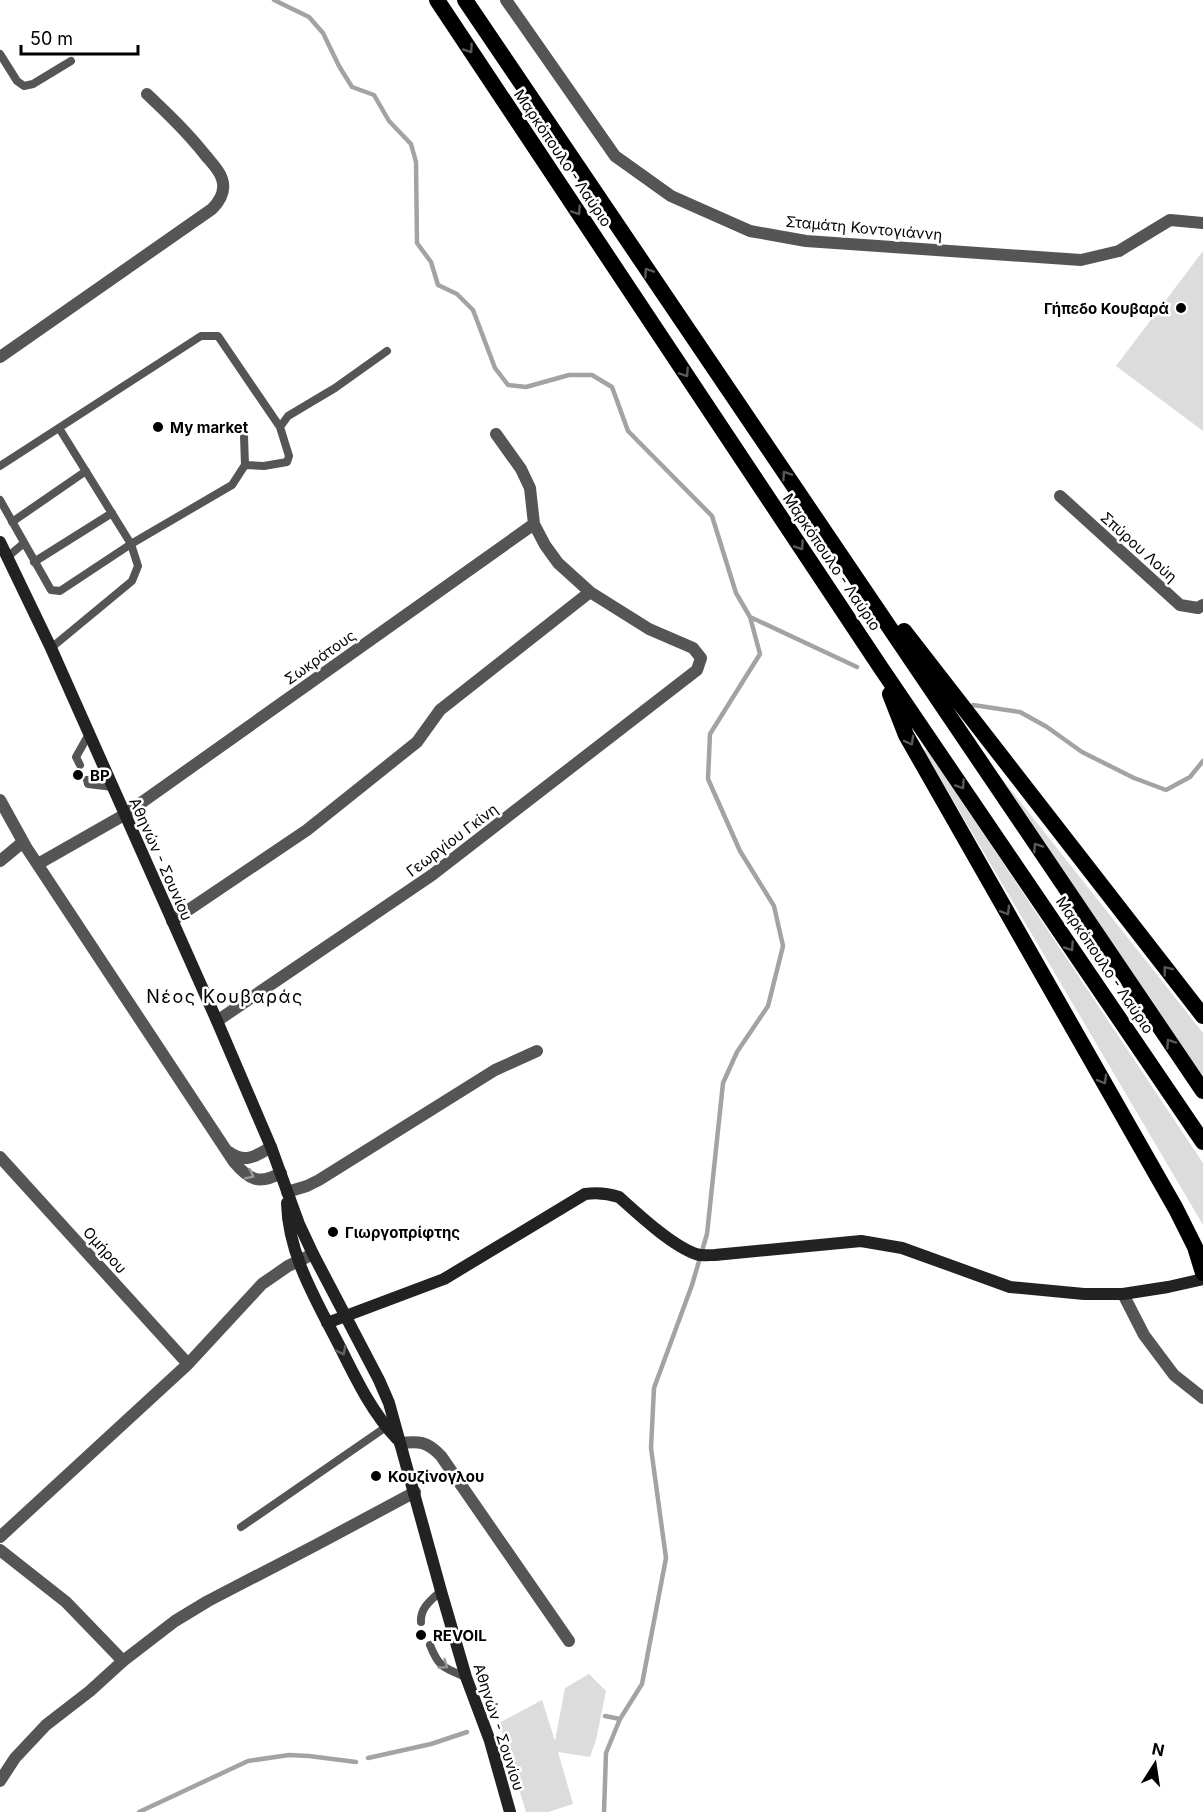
<svg xmlns="http://www.w3.org/2000/svg" width="1203" height="1812" font-family="Inter,sans-serif">
<style>
.green{fill:#dcdcdc}
.lines{fill:none;stroke-linecap:round;stroke-linejoin:round}
.stream{stroke:#a3a3a3;stroke-width:4.5}
.service{stroke:#555;stroke-width:8}
.minor{stroke:#555;stroke-width:12}
.tertiary{stroke:#555;stroke-width:12}
.secondary{stroke:#222;stroke-width:12}
.trunk{stroke:#000;stroke-width:16}
.oneway{stroke:#595959}
.oneway2{stroke:#999}
.oneway3{stroke:#646464}
.poi-dot{fill:#000;stroke:#fff;stroke-width:2}
.labels{text-anchor:middle;dominant-baseline:central;stroke-width:5;stroke-linejoin:round;paint-order:stroke}
.street-label{font-size:15px;fill:#000;stroke:#fff}
.poi-label{font-size:15px;font-weight:bold;fill:#000;stroke:#fff;text-anchor:start}
.quarter-label{font-size:18px;letter-spacing:1.5px;fill:#000;stroke:#fff}
</style>
<rect width="100%" height="100%" fill="#fff"/>
<!-- green -->
<path class="green" d="M1203,251V431L1116,366Z
M977,747L1203,1033V1081Z
M927,749L1203,1163V1225L924,751Z
M589,1674L606,1691L596,1740L590,1757L558,1752L573,1804L548,1812H526L499,1723L542,1700L555,1741L565,1688Z"/>
<g class="lines">
<!-- stream -->
<path class="stream" d="M274,0L309,17L323,33L339,66L352,87L374,95L389,121L411,144L416,162L417,243L431,262L438,285L457,294L473,310L495,368L508,385L526,387L569,375H592L612,387L628,431L712,516L736,593L750,617L857,667
M973,705L1020,712L1047,727L1082,752L1134,778L1166,790L1190,777L1203,761
M605,1716L620,1719
M368,1758L431,1744L467,1732
M139,1812L248,1761L289,1755L309,1756L356,1762
M604,1812L606,1753L620,1719L642,1684L666,1558L651,1448L654,1388L692,1285L707,1234L723,1083L737,1052L768,1006L783,946L774,906L740,851L708,779L710,734L760,654L750,617"/>
<!-- service -->
<path class="service" d="M0,54L17,81L24,86L33,84L71,61
M245,465L264,466L287,462L289,456L280,427L288,416L335,388L387,351
M0,466L201,336H218L280,427
M0,500L51,590L60,591L131,544L232,485L245,465L244,436
M12,522L86,471
M8,560L11,554L24,543
M34,562L112,513
M51,648L132,581L138,566L131,544L59,428
M80,765L76,757L89,734
M87,780L88,784L113,787
M241,1527L386,1427
M421,1622C420,1608 431,1600 441,1591
M430,1645C439,1668 444,1668 466,1677"/>
<!-- minor -->
<path class="minor" d="M506,0L615,156L671,196L750,231L806,241L1081,260L1119,251L1170,220L1203,223
M0,357L212,209C220,201 226,191 222,179C220,171 212,163 206,156C188,133 168,114 147,94
M1060,496L1180,605L1198,608L1203,605
M0,800L26,847L234,1162C249,1180 259,1185 281,1173
M0,861L23,842
M38,864L124,815L534,524
M172,921L307,830L417,742L440,710L590,592
M217,1021L432,875L697,670L701,658L693,648L649,629L590,592L558,563L545,545L534,524L530,488L521,469L496,434
M229,1152C245,1164 256,1156 271,1147
M0,1157L188,1364
M287,1192L307,1186L319,1180L495,1070L537,1051
M400,1443C419,1441 427,1441 441,1456L569,1641
M0,1537L188,1364L262,1284L288,1266L313,1254
M0,1550L66,1602L123,1661"/>
<!-- tertiary -->
<path class="tertiary" d="M1123,1294L1144,1335L1174,1375L1203,1398
M0,1781L15,1758L46,1725L90,1691L123,1661L175,1621L208,1601L316,1545L415,1492"/>
<!-- secondary -->
<path class="secondary" d="M0,542L51,648L217,1021L271,1147L299,1224L313,1254L379,1380L389,1403L441,1591L466,1677L490,1741L510,1812
M287,1203C288,1254 316,1300 339,1345C356,1379 371,1411 397,1439
M327,1323L444,1279L585,1194C598,1192 607,1193 619,1197C638,1214 672,1246 696,1254C702,1256 709,1255 715,1255L861,1241L902,1248L1010,1287L1084,1294H1123L1168,1287L1203,1279"/>
<!-- trunk -->
<path class="trunk" d="M437,0L881,668L1203,1142
M465,0L1203,1091
M904,631L1203,1016
M890,694L906,735L1176,1209L1195,1247L1203,1273"/>
</g>
<!-- one-way arrows -->
<defs><path id="oneway-chevron" d="M-2-3.5L2.5 0L-2 3.5" fill="none" stroke-width="1.6" stroke-linecap="round" stroke-linejoin="round" transform="scale(1.5)"/></defs>
<g class="oneway">
<use href="#oneway-chevron" transform="translate(469 49) rotate(56)"/>
<use href="#oneway-chevron" transform="translate(577 211) rotate(56)"/>
<use href="#oneway-chevron" transform="translate(648 272) rotate(-124)"/>
<use href="#oneway-chevron" transform="translate(685 373) rotate(56)"/>
<use href="#oneway-chevron" transform="translate(786 475) rotate(-124)"/>
<use href="#oneway-chevron" transform="translate(800 546) rotate(56)"/>
<use href="#oneway-chevron" transform="translate(910 741) rotate(61)"/>
<use href="#oneway-chevron" transform="translate(961 785) rotate(56)"/>
<use href="#oneway-chevron" transform="translate(1037 847) rotate(-124)"/>
<use href="#oneway-chevron" transform="translate(1006 911) rotate(60)"/>
<use href="#oneway-chevron" transform="translate(1070 947) rotate(56)"/>
<use href="#oneway-chevron" transform="translate(1167 970) rotate(-128)"/>
<use href="#oneway-chevron" transform="translate(1170 1043) rotate(-124)"/>
<use href="#oneway-chevron" transform="translate(1103 1080) rotate(60)"/>
</g>
<g class="oneway2">
<use href="#oneway-chevron" transform="translate(250 1175) rotate(26)"/>
<use href="#oneway-chevron" transform="translate(444 1665) rotate(35)"/>
</g>
<use class="oneway3" href="#oneway-chevron" transform="translate(342 1351) rotate(63)"/>
<!-- markers -->
<g class="poi-dot">
<circle cx="1181" cy="308" r="6"/>
<circle cx="158" cy="427" r="6"/>
<circle cx="78" cy="775" r="6"/>
<circle cx="333" cy="1232" r="6"/>
<circle cx="376" cy="1476" r="6"/>
<circle cx="421" cy="1635" r="6"/>
</g>
<g class="labels">
<!-- street labels -->
<g class="street-label">
<text transform="translate(563 158) rotate(56)">Μαρκόπουλο - Λαύριο</text>
<text transform="translate(864 228) rotate(5)">Σταμάτη Κοντογιάννη</text>
<text transform="translate(1139 547) rotate(42)">Σπύρου Λούη</text>
<text transform="translate(832 562) rotate(56)">Μαρκόπουλο - Λαύριο</text>
<text transform="translate(320 657) rotate(-35)">Σωκράτους</text>
<text transform="translate(452 840) rotate(-37)">Γεωργίου Γκίνη</text>
<text transform="translate(161 859) rotate(66)">Αθηνών - Σουνίου</text>
<text transform="translate(1105 965) rotate(56)">Μαρκόπουλο - Λαύριο</text>
<text transform="translate(105 1250) rotate(48)">Ομήρου</text>
<text transform="translate(499 1727) rotate(72)">Αθηνών - Σουνίου</text>
</g>
<!-- poi labels -->
<g class="poi-label">
<text x="1169" y="308" text-anchor="end">Γήπεδο Κουβαρά</text>
<text x="170" y="427">My market</text>
<text x="90" y="775">BP</text>
<text x="345" y="1232">Γιωργοπρίφτης</text>
<text x="388" y="1476">Κουζίνογλου</text>
<text x="433" y="1635">REVOIL</text>
</g>
<!-- quarter labels -->
<g class="quarter-label">
<text x="225" y="996">Νέος Κουβαράς</text>
</g>
</g>
<!-- north arrow -->
<g transform="translate(1155 1764) rotate(12)" stroke="#ffffff" stroke-width="4.5" paint-order="stroke">
<path d="M0-4.5L10 22L0 15L-10 22Z" fill="#000000"/>
<text y="-9" font-size="16" font-weight="bold" text-anchor="middle" fill="#000000">N</text>
</g>
<!-- scale -->
<path d="M21 45v9h117v-9" fill="none" stroke="#000000" stroke-width="3"/>
<text x="30" y="45" font-size="18" fill="#000000" stroke="#ffffff" stroke-width="4.5" paint-order="stroke">50 m</text>
</svg>
